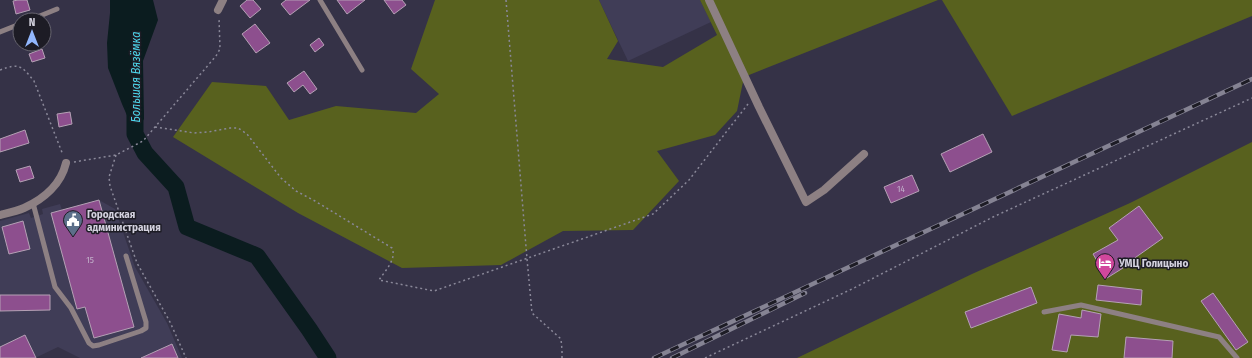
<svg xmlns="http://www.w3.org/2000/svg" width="1252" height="358" font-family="'Fira Sans Condensed',sans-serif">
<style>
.built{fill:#403d57}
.green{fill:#58611e}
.water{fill:#0b1c1f}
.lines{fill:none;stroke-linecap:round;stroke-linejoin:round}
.river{stroke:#0b1c1f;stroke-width:17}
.building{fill:#8d4f8e;stroke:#b5a1b5}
.path{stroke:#8a8899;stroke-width:1.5;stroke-dasharray:2 3;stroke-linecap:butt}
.service{stroke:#8d8083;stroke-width:5}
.minor{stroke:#8d8083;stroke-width:8}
.rail-casing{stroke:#858393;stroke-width:4.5}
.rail{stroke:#1d1c25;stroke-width:3;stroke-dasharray:9;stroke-linecap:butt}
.labels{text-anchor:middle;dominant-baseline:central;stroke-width:3;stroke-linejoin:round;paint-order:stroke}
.number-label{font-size:9px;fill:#c2b0ca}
.poi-label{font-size:11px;font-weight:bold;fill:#d3d1de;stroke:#1d1c25;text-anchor:start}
.water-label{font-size:12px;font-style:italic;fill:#4ed6eb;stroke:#1d1c25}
</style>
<rect width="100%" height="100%" fill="#353247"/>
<!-- built -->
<path class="built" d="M599,0H700L711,22L628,61Z
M99,200L115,209L135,267L167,323L182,358H80L58,347L35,358H0V221L29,213L31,218L43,214L42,209L60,204L62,210Z"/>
<!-- green -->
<path class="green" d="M435,0H599L618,41L607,59L663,67L717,35L700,0H938L744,77L737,111L715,135L657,151L679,181L633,230L563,231L501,265L402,268L298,213L173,137L212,82L266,86L289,120L336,106L416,113L439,94L411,69Z
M942,0H1252V16L1012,116Z
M1252,142V358H797L972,274L1130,203Z"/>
<!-- water -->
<path class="water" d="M110,0H153L158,20L143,61L144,119L135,134L122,104L108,68L107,43L110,13Z"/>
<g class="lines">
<!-- river -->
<path class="river" d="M135,112V134L145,153L176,187L187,227L257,256L309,329L328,358"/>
</g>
<!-- building -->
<path class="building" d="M18,0H27L30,10L16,14L13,1Z
M247,0H253L261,9L250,18L240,6Z
M286,0H310L290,15L281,4Z
M337,0H365L347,14Z
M384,0H402L406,5L394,14Z
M255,24L270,43L256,53L242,34Z
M319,38L324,45L315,52L310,45Z
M42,49L45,58L32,62L29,54Z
M304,71L317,89L310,94L303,85L294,92L287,83Z
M70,112L72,124L59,127L57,114Z
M25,130L29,143L0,152V139Z
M983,134L992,152L950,172L941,154Z
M30,166L34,178L20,182L16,170Z
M912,175L919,191L891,203L884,187Z
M99,200L134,327L94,338L85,307L77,309L51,213Z
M1139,206L1163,238L1122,267L1123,268L1107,278L1093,254L1118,240L1109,228Z
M23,221L30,249L9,254L2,227Z
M1098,285L1142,290L1141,305L1096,300Z
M1031,287L1037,303L971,328L965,312Z
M1213,293L1248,342L1236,350L1201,301Z
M0,295H50V310L0,311Z
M1082,310L1101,314L1098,337L1071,335L1067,352L1052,350L1059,314L1081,318Z
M25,335L36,358H0V347Z
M1126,337L1173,341L1172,358H1124Z
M172,344L178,358H141Z"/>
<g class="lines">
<!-- path -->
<path class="path" d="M506,0L527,259L532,313L561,339L562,350V358
M0,70C19,63 21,65 34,81L63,155
M155,127L194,133L208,132L230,128H238L247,134L281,178L296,191L315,201L392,248C397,259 385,271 379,280L434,291L653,214L689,180L748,104
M116,155L109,177L110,186L137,263L170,322L186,358
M74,162L116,155L143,141L216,56L220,49L219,18
M705,358L852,289L993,217L1252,98"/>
<!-- service -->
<path class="service" d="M320,0L362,70
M30,20L57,9
M0,32L20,24
M33,203L55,287L71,308L89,343L93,346L99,345L141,331L146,328V322L126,256
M1044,312L1081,305L1219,337L1237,358"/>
<!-- minor -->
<path class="minor" d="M709,0L759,107L806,202L824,190L864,154
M218,10L223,0
M0,215C8,213 17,211 24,208C44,199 61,184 66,163"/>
<!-- rail casing -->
<g class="rail-casing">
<path id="rail" d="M654,358L1252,79
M672,358L805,293"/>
</g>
<!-- rail -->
<use href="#rail" class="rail"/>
</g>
<!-- icons -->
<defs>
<g id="civic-pin" transform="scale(1)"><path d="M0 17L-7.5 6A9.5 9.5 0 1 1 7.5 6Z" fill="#5c6f8a" stroke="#1d1c25"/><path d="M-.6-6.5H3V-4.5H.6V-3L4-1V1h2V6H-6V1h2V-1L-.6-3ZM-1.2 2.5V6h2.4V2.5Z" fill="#fff"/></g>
<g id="hotel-pin" transform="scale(1)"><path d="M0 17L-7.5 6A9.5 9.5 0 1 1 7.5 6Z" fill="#d1479c" stroke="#1d1c25"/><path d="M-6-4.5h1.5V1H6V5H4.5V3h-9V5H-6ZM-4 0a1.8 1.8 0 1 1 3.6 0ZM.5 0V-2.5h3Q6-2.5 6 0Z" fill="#fff"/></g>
</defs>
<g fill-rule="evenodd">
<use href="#civic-pin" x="73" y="220"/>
<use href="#hotel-pin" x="1105" y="263"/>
</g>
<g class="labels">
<!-- number labels -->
<g class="number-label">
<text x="901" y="189">14</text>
<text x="90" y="260">15</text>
</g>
<!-- poi labels -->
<g class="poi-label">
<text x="87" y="214">Городская<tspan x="87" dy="13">администрация</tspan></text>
<text x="1119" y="263">УМЦ Голицыно</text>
</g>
<!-- water labels -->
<g class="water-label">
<text transform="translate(136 77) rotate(-90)">Большая Вязёмка</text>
</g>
</g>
<!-- north arrow -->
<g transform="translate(32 32)"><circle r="19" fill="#1d1c25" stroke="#66646f"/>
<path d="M0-3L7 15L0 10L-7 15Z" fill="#92b7fd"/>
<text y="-6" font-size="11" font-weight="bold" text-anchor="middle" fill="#d3d1de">N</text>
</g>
</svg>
